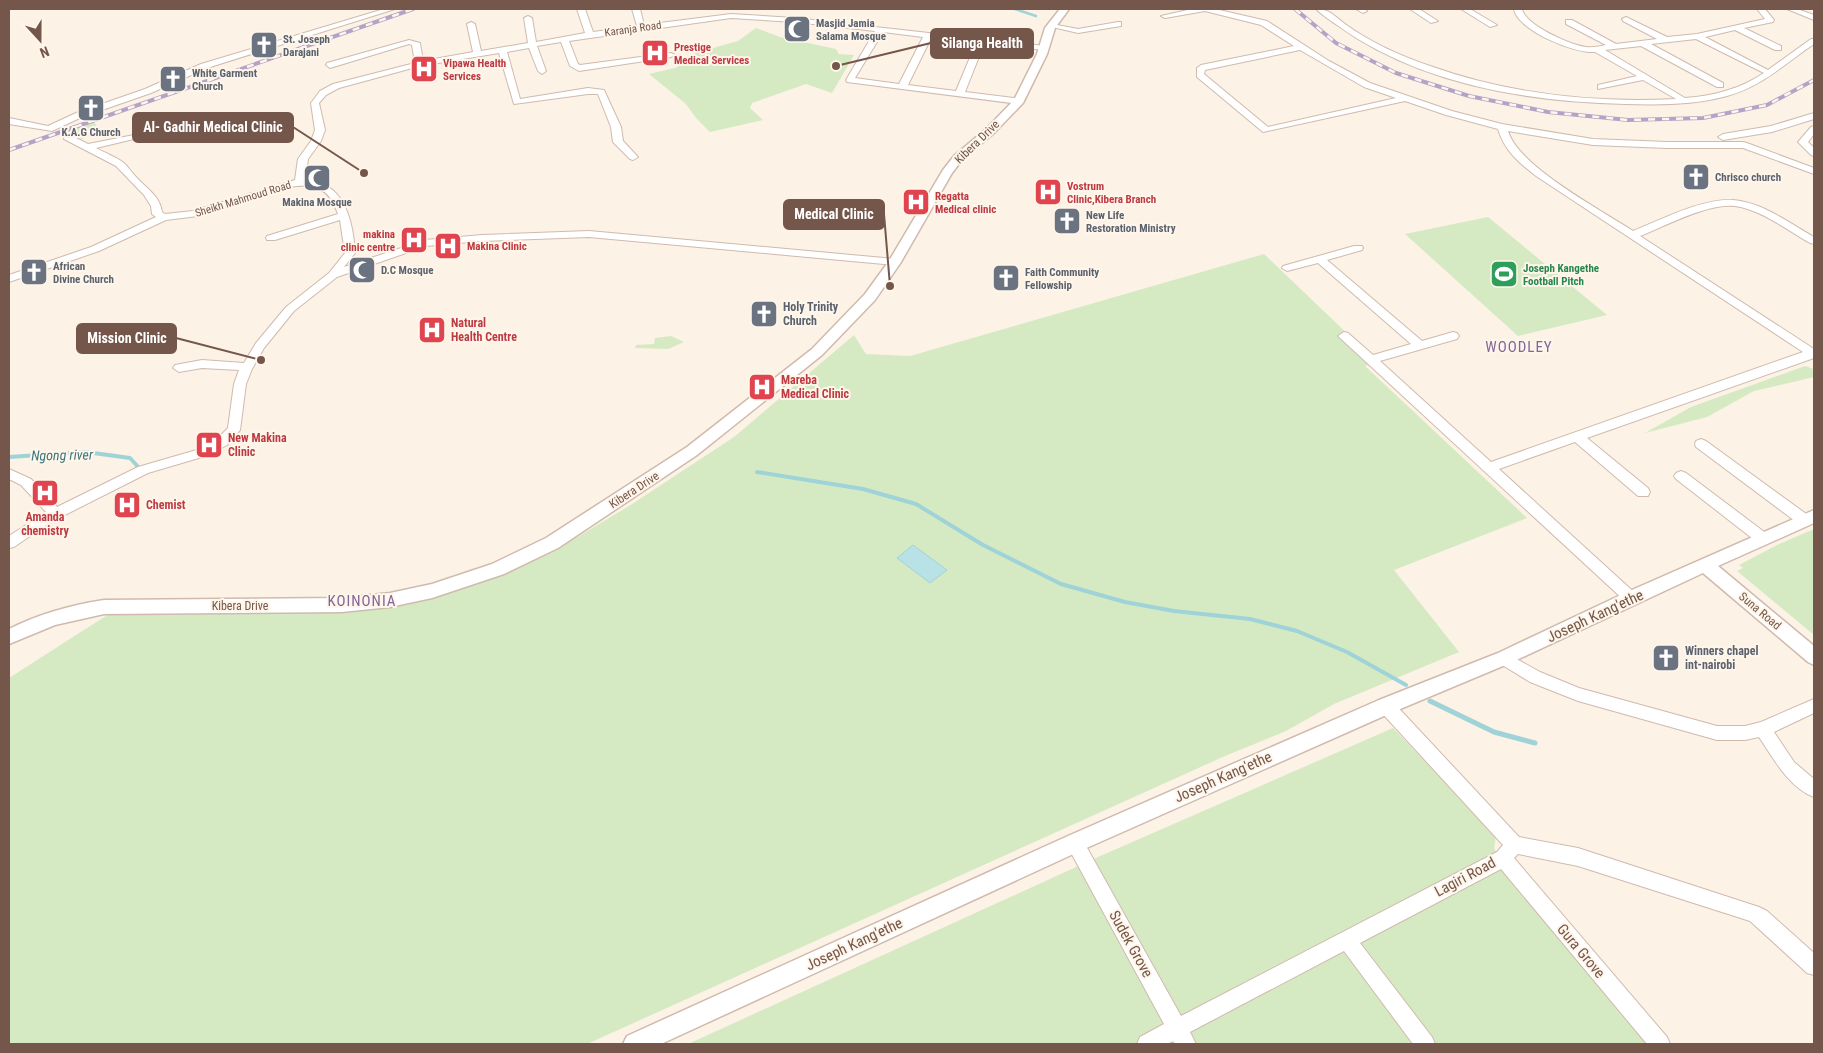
<svg xmlns="http://www.w3.org/2000/svg" width="1823" height="1053" font-family="'Roboto Condensed',sans-serif">
<style>
.green{fill:#d5eac3}
.water{fill:#b9e2e6;stroke:#9fd3d8}
.lines{fill:none;stroke-linecap:round;stroke-linejoin:round}
.stream-far2{stroke:#9fd3d8;stroke-width:2.5}
.stream-far1{stroke:#9fd3d8;stroke-width:4}
.stream{stroke:#9fd3d8;stroke-width:5}
.minor-casing{stroke:#d0baae;stroke-width:2}
.tertiary-casing{stroke:#d0baae;stroke-width:3}
.minor{fill:#fff;fill-rule:evenodd}
.tertiary{fill:#fff;fill-rule:evenodd}
.rail-casing{stroke:#b4a3c6;stroke-width:4}
.rail{stroke:#fff6eb;stroke-width:2.5;stroke-dasharray:7;stroke-linecap:butt}
.labels{text-anchor:middle;dominant-baseline:central;stroke-width:4;stroke-linejoin:round;paint-order:stroke}
.far-worship-label{font-size:11px;font-weight:bold;fill:#5b616d;stroke:#fff6eb;text-anchor:start}
.far-street-label{font-size:11px;fill:#75564a;stroke:#fff6eb}
.far-health-label{font-size:11px;font-weight:bold;fill:#be3a42;stroke:#fff6eb;text-anchor:start}
.far-leisure-label{font-size:11px;font-weight:bold;fill:#27864d;stroke:#fff6eb;text-anchor:start}
.street-label{font-size:12px;fill:#75564a;stroke:#fff6eb}
.worship-label{font-size:12px;font-weight:bold;fill:#5b616d;stroke:#fff6eb;text-anchor:start}
.health-label{font-size:12px;font-weight:bold;fill:#be3a42;stroke:#fff6eb;text-anchor:start}
.water-label{font-size:14px;font-style:italic;fill:#3d757b;stroke:#fff6eb}
.quarter-label{font-size:15px;letter-spacing:1px;fill:#846599;stroke:#fff6eb}
.near-street-label{font-size:15px;fill:#75564a;stroke:#fff6eb}
.leader{fill:none;stroke:#75564a;stroke-width:2}
.callout-dot{fill:#75564a;stroke:#fff6eb;stroke-width:2}
.callout{fill:#75564a;stroke:#75564a;stroke-width:2}
.callout-label{font-size:14px;text-anchor:middle;font-weight:bold;fill:#fff}
</style>
<rect width="100%" height="100%" fill="#fcf2e5"/>
<!-- green -->
<path class="green" d="M756,28L780,37L836,49L839,54L854,55L832,93L806,84L752,103L750,108L763,120L710,132L696,118L686,104L649,74L675,68L686,62L695,53L738,41Z
M94,122L100,131L82,139L65,133Z
M1488,217L1607,315L1518,336L1405,234Z
M1264,254L1377,362L1365,366L1527,518L1394,570L1459,652L1334,704L1286,731L1225,756L587,1044H9V678L112,612L307,613L400,606L479,582L549,554L629,506L734,437L854,335L866,354L910,356Z
M671,336L684,342L668,349L635,348L636,345L654,344L655,338Z
M1805,366L1814,369V377L1754,391L1707,417L1645,433L1691,407Z
M1814,529V635L1737,571L1743,568L1739,565L1777,545Z
M1393,728L1496,835L1494,849L1668,1044H688L1098,857Z"/>
<!-- water -->
<path class="water" d="M913,545L947,570L930,583L897,558Z"/>
<g class="lines">
<!-- stream-far2 -->
<path class="stream-far2" d="M1015,9L1036,16"/>
<!-- stream-far1 -->
<path class="stream-far1" d="M9,457L86,452L130,458L140,469
M757,472L863,489L916,504L983,545L1061,584L1125,602L1174,611L1250,619L1297,631L1347,652L1406,685"/>
<!-- stream -->
<path class="stream" d="M1430,701L1494,732L1535,743"/>
<!-- minor casing -->
<g class="minor-casing">
<path id="minor" d="M384,9H395L207,68L151,93L82,117L52,131L9,124V118L48,126L76,113L145,89L201,64Z
M577,9H585L593,32L637,26L632,9H640L644,25L731,14L795,18L1045,46L1049,48L1045,50L984,44L965,92L1022,99V103L1019,104L847,82L846,80L875,31L795,22L731,18L569,41L578,64L580,65L671,53L675,55L671,57L579,71L570,66L561,42L537,46L546,71L542,74L538,71L529,48L507,52L520,99L588,88L604,90L621,127L623,141L638,157L633,160L630,159L613,142L611,127L598,94H588L514,104L499,53L420,66L339,88L326,95L319,103L325,130L321,141L308,159L305,180C344,181 353,220 355,253L344,267L425,240L482,235L589,231L895,259L900,262L895,265L589,237L482,241L426,246L337,277L294,311L264,348L252,369L246,384L240,430L227,445L209,455L148,473L49,523L14,547L9,548V536L46,512L21,485L9,479V469L31,479L57,507L138,467L200,449L217,439L228,428L234,384L239,370L202,368L179,372L173,368L175,365L202,360L244,363L256,343L286,307L329,273L345,253L340,220L275,240H267L266,238L267,236L338,214C329,188 316,183 289,187L198,216L166,220L99,251L9,282V275L91,247L156,217L152,214L151,206L144,195L116,166L64,139V135H70L88,144L134,135V139L96,148C105,153 116,157 124,163C129,168 132,173 137,178C147,189 160,196 162,212L165,214L193,211L295,180L298,159L311,141L315,130L311,103L320,91L333,84L415,63L412,45L409,44L330,68L326,65L327,63L409,40L420,43L423,61L473,52L467,24L471,22L475,24L481,51L528,43L524,18L528,16L532,18L536,42L585,33ZM883,32L923,37L899,84L855,78ZM931,38L976,43L956,91L908,85Z
M1192,9H1215L1267,21L1329,61L1370,83L1452,111L1502,124L1593,139L1667,142H1744L1814,168V174L1743,148H1667L1593,145L1508,131C1518,166 1601,210 1633,231C1661,220 1703,198 1733,200C1762,202 1789,223 1814,237V244L1810,243C1787,230 1762,210 1735,206C1707,203 1666,226 1640,236L1814,349V358L1587,438L1648,488L1650,492L1648,496H1638L1575,442L1499,469L1636,594L1638,598L1636,602L1631,604L1626,602L1338,336L1344,332L1348,333L1373,355L1411,344L1318,263L1287,271L1282,268L1283,266L1354,246H1362L1363,248L1362,250L1327,260L1422,341L1453,332L1457,333L1459,336L1457,339L1380,361L1491,462L1803,352L1536,176C1519,163 1504,150 1498,129L1446,115L1405,101L1263,132L1197,77V68L1201,65L1294,46L1261,25L1205,11L1165,18L1161,16ZM1300,50L1364,87L1396,98L1268,127L1204,74L1205,70Z
M1316,9C1328,8 1336,17 1345,24C1371,43 1403,57 1433,67C1510,94 1595,103 1676,99L1643,80L1598,89V85L1637,76L1595,52C1575,54 1517,30 1514,9H1522C1525,25 1570,45 1586,47C1592,48 1600,46 1606,45L1566,24V20H1572L1616,44L1657,39L1623,21L1622,19L1626,17L1667,37L1697,34L1765,19L1757,9H1765L1774,20L1773,22L1744,28L1781,46V50H1775L1735,30L1705,37L1768,70L1811,39H1814V44C1784,64 1763,86 1727,96C1694,105 1659,105 1625,104C1528,102 1418,84 1337,25C1330,20 1322,15 1316,9ZM1696,39L1764,73C1740,89 1713,96 1685,98L1605,50L1641,46L1717,87H1723V83L1651,44Z
M1356,9H1365L1367,11L1363,13Z
M1410,9H1419L1438,21L1431,23Z
M1461,9H1470L1497,25L1490,27Z
M1787,9H1797L1814,15V20Z
M1118,22H1121V26L1078,33L1048,26L1052,24L1078,29Z
M1814,113V119L1772,132L1723,140L1718,137L1723,134L1771,126Z
M1814,126V134L1808,142L1814,148V156L1811,155L1798,142L1811,127Z
M1701,439L1706,441L1809,516L1811,520L1809,524L1804,525L1799,524L1696,447L1695,444L1696,441Z
M1681,471L1686,473L1767,534L1769,538L1767,542L1762,543L1757,542L1676,479L1674,476L1676,473Z
M1504,652L1540,672L1579,688L1717,726H1745L1761,722L1814,699V713L1774,732L1794,762L1814,779V797C1790,789 1773,758 1759,737L1745,740H1717L1578,701L1530,682L1499,663L1496,658L1499,653Z
M1386,699L1392,701L1519,837L1578,848L1759,907L1767,911L1814,953V975L1807,973L1750,921L1578,866L1518,854L1514,858L1667,1037L1670,1044H1647L1501,869L1360,943L1432,1037L1435,1044H1413L1344,951L1190,1032L1196,1044H1175L1173,1041L1167,1044H1137L1140,1037L1164,1024L1069,849L1066,843L1069,837L1075,835L1081,837L1181,1016L1497,852L1503,845L1380,711L1378,706L1380,701Z"/>
</g>
<!-- tertiary casing -->
<g class="tertiary-casing">
<path id="tertiary" d="M1060,9H1069L1055,28L1047,54L1023,103L994,133L962,160L952,173L901,262L875,300L822,355L697,455L558,548L504,574L432,598L390,607L342,612L104,614L55,625L9,644V629C39,614 71,605 104,600L342,598L390,593L432,584L492,564L546,538L687,447L812,349L865,294L889,261L943,170L954,156L986,129L1014,100L1037,54L1045,28Z
M1814,510V523L1718,566L1814,646V665L1808,662L1703,573L1510,663L1393,712L1082,850L661,1044H623L627,1036L1068,836L1379,700L1498,653L1625,593Z"/>
</g>
<!-- minor -->
<use href="#minor" class="minor"/>
<!-- tertiary -->
<use href="#tertiary" class="tertiary"/>
<!-- rail casing -->
<g class="rail-casing">
<path id="rail" d="M1295,9L1336,43L1396,73L1469,96L1548,112L1628,120L1703,118L1767,105L1814,80
M9,150L413,9"/>
</g>
<!-- rail -->
<use href="#rail" class="rail"/>
</g>
<!-- icons -->
<defs>
<g id="mosque-square" transform="scale(1.4375)"><rect x="-9" y="-9" width="18" height="18" rx="4" fill="#6b7280" stroke="#fff6eb"/><path d="M3.5-4.9A6 6 0 1 0 3.5 4.9A5 5 0 1 1 3.5-4.9Z" fill="#fff"/></g>
<g id="church-square" transform="scale(1.4375)"><rect x="-9" y="-9" width="18" height="18" rx="4" fill="#6b7280" stroke="#fff6eb"/><path d="M-1.2-6h2.4v3.5h3.3v2.4h-3.3V6h-2.4V-.1h-3.3v-2.4h3.3Z" fill="#fff"/></g>
<g id="hospital-square" transform="scale(1.4375)"><rect x="-9" y="-9" width="18" height="18" rx="4" fill="#e0444e" stroke="#fff6eb"/><path d="M-5-5h3v3.5h4V-5h3V5h-3V1.5h-4V5h-3Z" fill="#fff"/></g>
<g id="stadium-square" transform="scale(1.4375)"><rect x="-9" y="-9" width="18" height="18" rx="4" fill="#2e9e5b" stroke="#fff6eb"/><path d="M0-5a6.5 5 0 1 0 0 10a6.5 5 0 1 0 0-10ZM-3.5-1.8h7v3.6h-7Z" fill="#fff"/></g>
</defs>
<g fill-rule="evenodd">
<use href="#mosque-square" x="797" y="29"/>
<use href="#church-square" x="264" y="45"/>
<use href="#hospital-square" x="655" y="53"/>
<use href="#hospital-square" x="424" y="69"/>
<use href="#church-square" x="173" y="79"/>
<use href="#church-square" x="91" y="108"/>
<use href="#church-square" x="1696" y="177"/>
<use href="#mosque-square" x="317" y="178"/>
<use href="#hospital-square" x="1048" y="192"/>
<use href="#hospital-square" x="916" y="202"/>
<use href="#church-square" x="1067" y="221"/>
<use href="#hospital-square" x="414" y="240"/>
<use href="#hospital-square" x="448" y="246"/>
<use href="#mosque-square" x="362" y="270"/>
<use href="#church-square" x="34" y="272"/>
<use href="#stadium-square" x="1504" y="274"/>
<use href="#church-square" x="1006" y="278"/>
<use href="#church-square" x="764" y="314"/>
<use href="#hospital-square" x="432" y="330"/>
<use href="#hospital-square" x="762" y="387"/>
<use href="#hospital-square" x="209" y="445"/>
<use href="#hospital-square" x="45" y="493"/>
<use href="#hospital-square" x="127" y="505"/>
<use href="#church-square" x="1666" y="658"/>
</g>
<g class="labels">
<!-- far-worship labels -->
<g class="far-worship-label">
<text x="816" y="23">Masjid Jamia<tspan x="816" dy="13">Salama Mosque</tspan></text>
<text x="283" y="39">St. Joseph<tspan x="283" dy="13">Darajani</tspan></text>
<text x="192" y="73">White Garment<tspan x="192" dy="13">Church</tspan></text>
<text x="91" y="132" text-anchor="middle">K.A.G Church</text>
<text x="1715" y="177">Chrisco church</text>
<text x="317" y="202" text-anchor="middle">Makina Mosque</text>
<text x="1086" y="215">New Life<tspan x="1086" dy="13">Restoration Ministry</tspan></text>
<text x="53" y="266">African<tspan x="53" dy="13">Divine Church</tspan></text>
<text x="381" y="270">D.C Mosque</text>
<text x="1025" y="272">Faith Community<tspan x="1025" dy="13">Fellowship</tspan></text>
</g>
<!-- far-street labels -->
<g class="far-street-label">
<text transform="translate(633 29) rotate(-8)">Karanja Road</text>
<text transform="translate(243 199) rotate(-17)">Sheikh Mahmoud Road</text>
</g>
<!-- far-health labels -->
<g class="far-health-label">
<text x="674" y="47">Prestige<tspan x="674" dy="13">Medical Services</tspan></text>
<text x="443" y="63">Vipawa Health<tspan x="443" dy="13">Services</tspan></text>
<text x="1067" y="186">Vostrum<tspan x="1067" dy="13">Clinic,Kibera Branch</tspan></text>
<text x="935" y="196">Regatta<tspan x="935" dy="13">Medical clinic</tspan></text>
<text x="395" y="234" text-anchor="end">makina<tspan x="395" dy="13">clinic centre</tspan></text>
<text x="467" y="246">Makina Clinic</text>
</g>
<!-- far-leisure labels -->
<g class="far-leisure-label">
<text x="1523" y="268">Joseph Kangethe<tspan x="1523" dy="13">Football Pitch</tspan></text>
</g>
<!-- street labels -->
<g class="street-label">
<text transform="translate(977 142) rotate(-44)">Kibera Drive</text>
<text transform="translate(634 490) rotate(-33)">Kibera Drive</text>
<text x="240" y="606">Kibera Drive</text>
<text transform="translate(1760 611) rotate(40)">Suna Road</text>
</g>
<!-- worship labels -->
<g class="worship-label">
<text x="783" y="307">Holy Trinity<tspan x="783" dy="14">Church</tspan></text>
<text x="1685" y="651">Winners chapel<tspan x="1685" dy="14">int-nairobi</tspan></text>
</g>
<!-- health labels -->
<g class="health-label">
<text x="451" y="323">Natural<tspan x="451" dy="14">Health Centre</tspan></text>
<text x="781" y="380">Mareba<tspan x="781" dy="14">Medical Clinic</tspan></text>
<text x="228" y="438">New Makina<tspan x="228" dy="14">Clinic</tspan></text>
<text x="146" y="505">Chemist</text>
<text x="45" y="517" text-anchor="middle">Amanda<tspan x="45" dy="14">chemistry</tspan></text>
</g>
<!-- water labels -->
<g class="water-label">
<text transform="translate(62 455) rotate(-1)">Ngong river</text>
</g>
<!-- quarter labels -->
<g class="quarter-label">
<text x="1519" y="347">WOODLEY</text>
<text x="362" y="601">KOINONIA</text>
</g>
<!-- near-street labels -->
<g class="near-street-label">
<text transform="translate(1595 616) rotate(-25)">Joseph Kang'ethe</text>
<text transform="translate(1223 777) rotate(-24)">Joseph Kang'ethe</text>
<text transform="translate(1465 877) rotate(-28)">Lagiri Road</text>
<text transform="translate(854 944) rotate(-25)">Joseph Kang'ethe</text>
<text transform="translate(1131 944) rotate(61)">Sudek Grove</text>
<text transform="translate(1581 951) rotate(50)">Gura Grove</text>
</g>
</g>
<!-- callouts -->
<path class="leader" d="M836 66L931 43M364 173L293 127M890 286L884 214M261 360L176 338"/>
<g class="callout-dot">
<circle cx="836" cy="66" r="5"/>
<circle cx="364" cy="173" r="5"/>
<circle cx="890" cy="286" r="5"/>
<circle cx="261" cy="360" r="5"/>
</g>
<g class="callout">
<rect x="931" y="29" width="102" height="29" rx="5"/>
<rect x="133" y="113" width="160" height="29" rx="5"/>
<rect x="784" y="200" width="100" height="29" rx="5"/>
<rect x="77" y="324" width="99" height="29" rx="5"/>
</g>
<g class="callout-label">
<text x="982" y="48">Silanga Health</text>
<text x="213" y="132">Al- Gadhir Medical Clinic</text>
<text x="834" y="219">Medical Clinic</text>
<text x="127" y="343">Mission Clinic</text>
</g>
<!-- border -->
<rect width="1823" height="1053" fill="none" stroke="#75564a" stroke-width="20"/>
<!-- north arrow -->
<g transform="translate(40 40) rotate(159)" stroke="#fff6eb" stroke-width="4" paint-order="stroke">
<path d="M0-4L9 19L0 12L-9 19Z" fill="#75564a"/>
<text y="-8" font-size="14" font-weight="bold" text-anchor="middle" fill="#75564a">N</text>
</g>
</svg>
